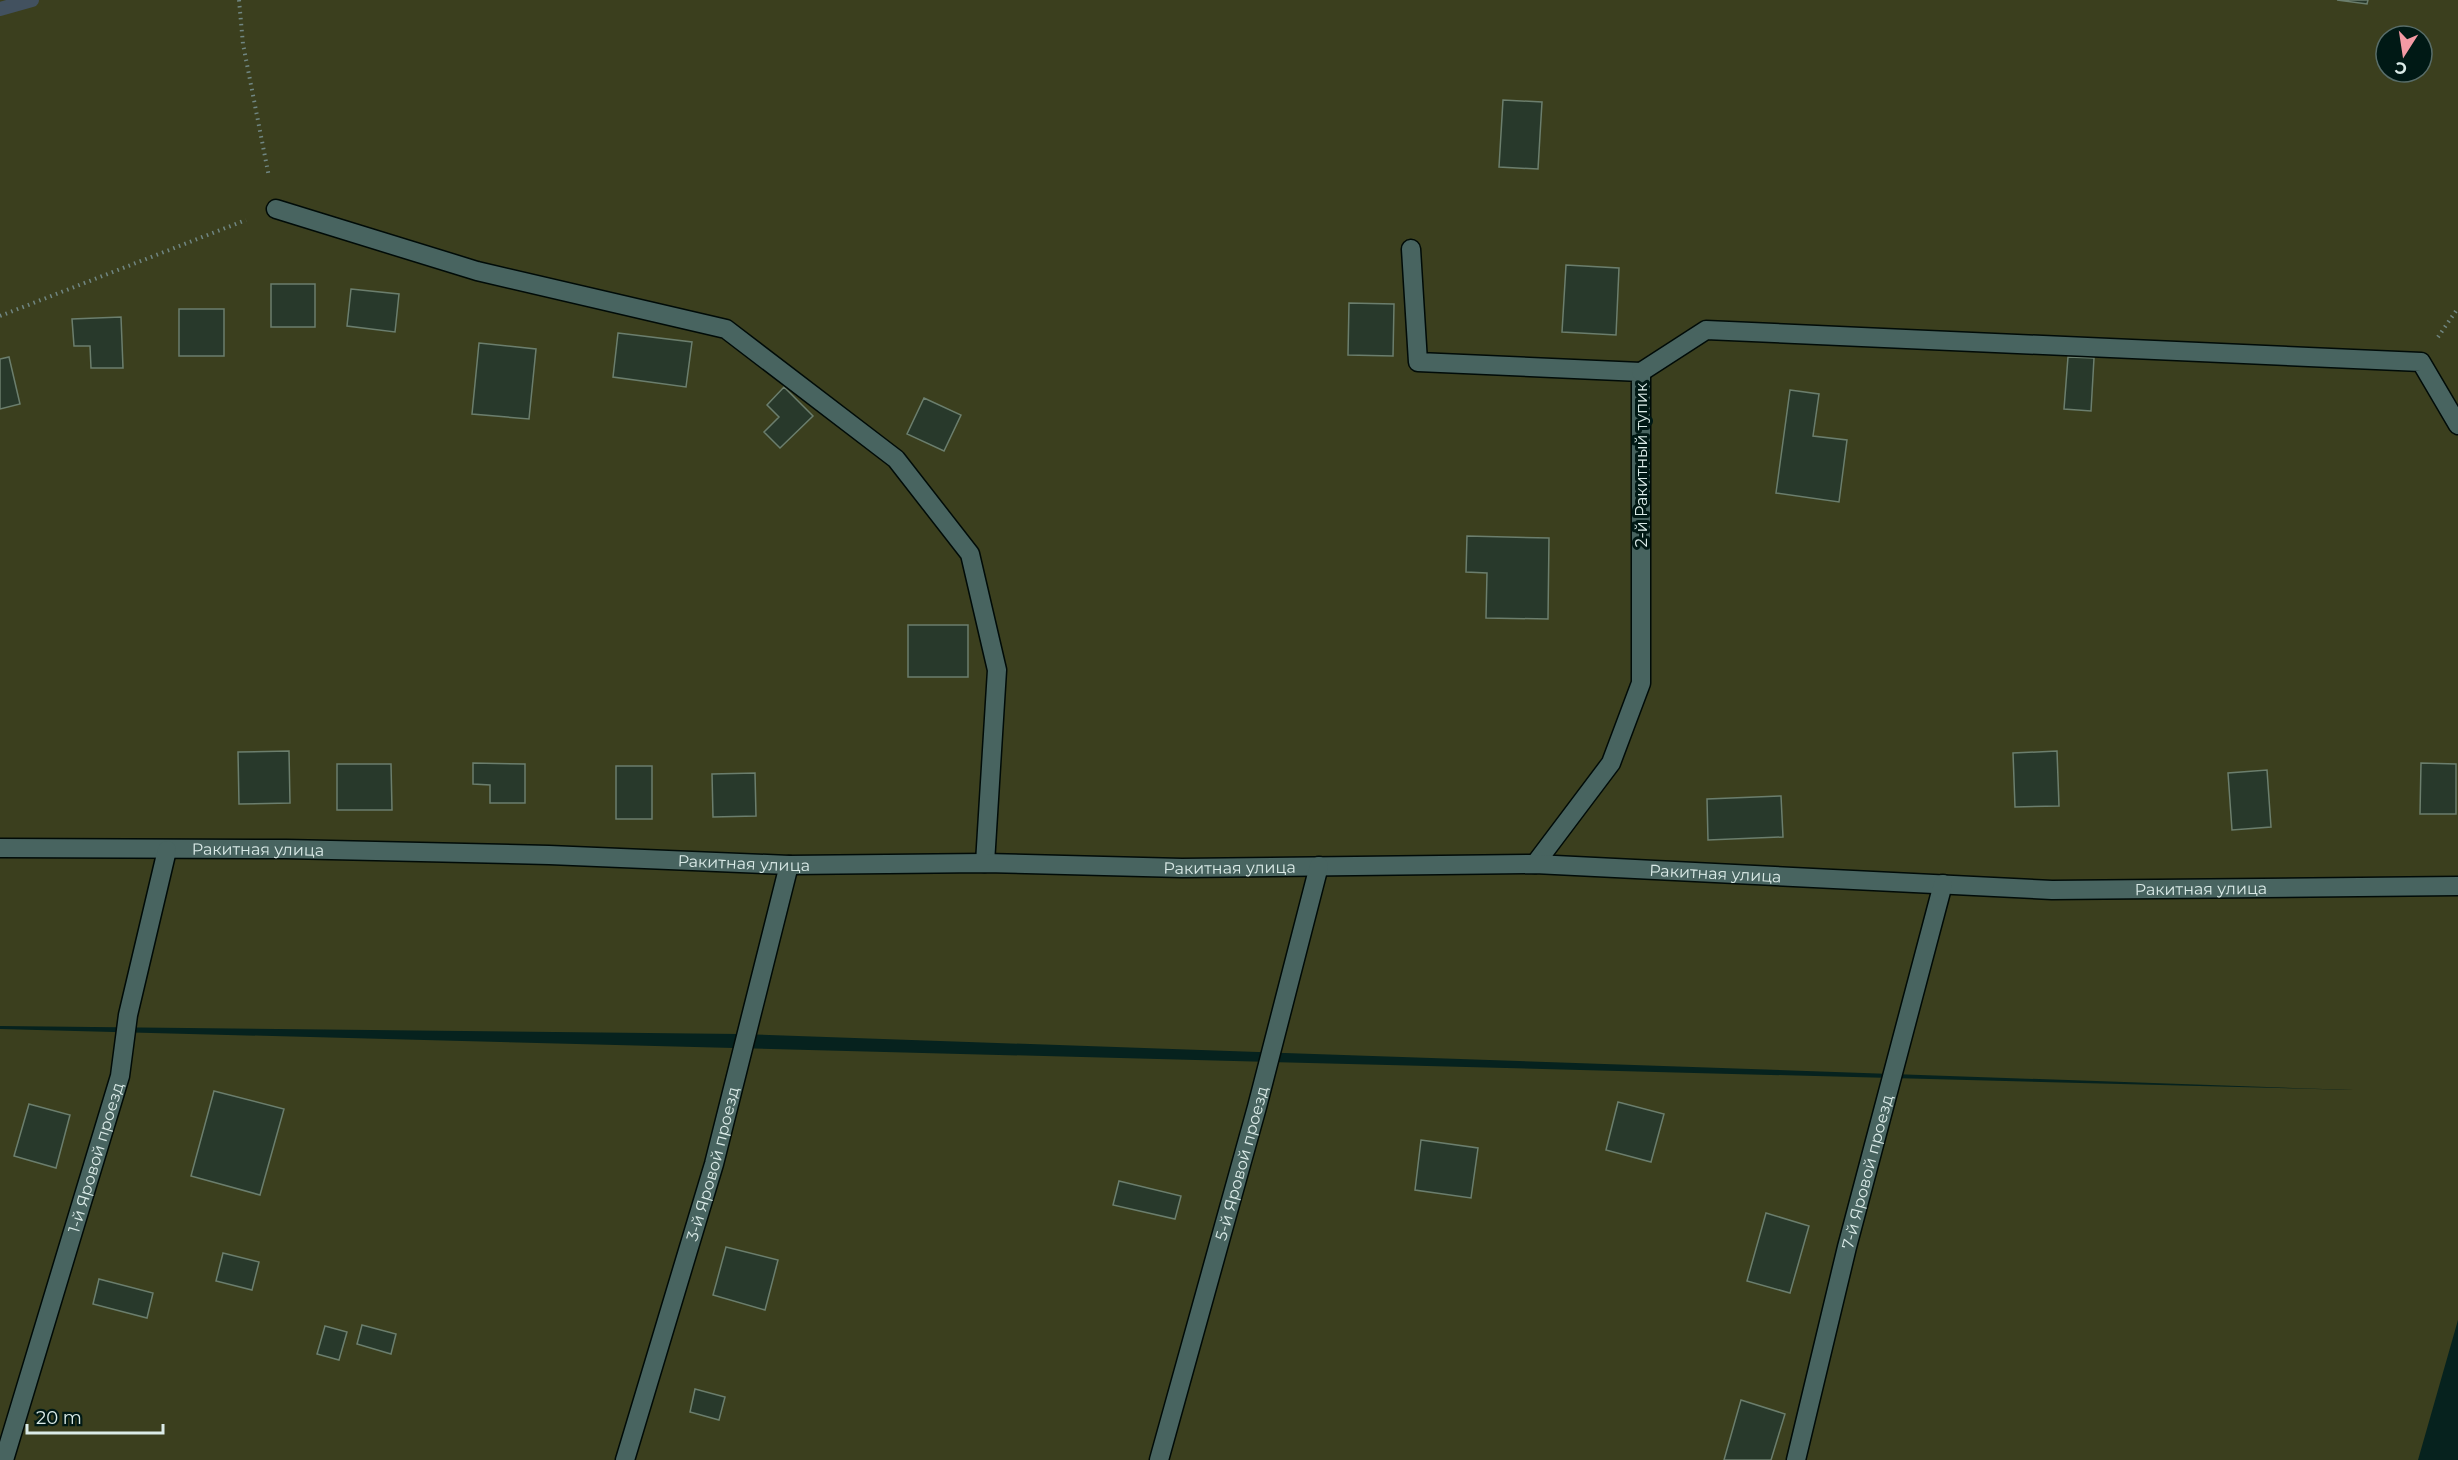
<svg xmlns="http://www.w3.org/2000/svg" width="2458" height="1460" font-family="Montserrat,sans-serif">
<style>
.green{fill:#3b3f1e;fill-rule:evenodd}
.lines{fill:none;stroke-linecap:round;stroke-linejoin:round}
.stream{stroke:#42515f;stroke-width:14}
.building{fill:#28392b;stroke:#6b7e6d;stroke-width:1.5}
.minor-casing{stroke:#000b08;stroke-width:21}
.path{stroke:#708682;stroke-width:4;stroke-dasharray:1.5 4.5;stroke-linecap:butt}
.minor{stroke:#486460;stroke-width:18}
.labels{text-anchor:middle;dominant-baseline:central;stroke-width:6;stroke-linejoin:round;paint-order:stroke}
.street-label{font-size:16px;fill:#dbebe8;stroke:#001915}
</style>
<rect width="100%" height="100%" fill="#06221e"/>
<!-- green -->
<path class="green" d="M0,0H2458V1320L2418,1460H0V1029L2353,1090L740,1034L0,1026ZM2386,36H2422V72H2386Z"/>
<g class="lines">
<!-- stream -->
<path class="stream" d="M0,9L32,0"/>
</g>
<!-- building -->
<path class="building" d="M2337,0H2368L2367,4Z
M1503,100L1542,102L1538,169L1499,167Z
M1566,265L1619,268L1616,335L1562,332Z
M271,284H315V327H271Z
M351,289L399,294L395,332L347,326Z
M1349,303L1394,304L1393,356L1348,355Z
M179,309H224V356H179Z
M121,317L123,368H91L90,346H74L72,319Z
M618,333L692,342L686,387L613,377Z
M479,343L536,349L529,419L472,414Z
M9,357L20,404L0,409V359Z
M2068,357L2094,358L2091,411L2064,409Z
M784,387L813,416L780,448L764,432L779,417L767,405Z
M1790,390L1819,394L1813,436L1847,440L1839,502L1776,493Z
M924,398L961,415L944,451L907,434Z
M1467,536L1549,538L1548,619L1486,618L1487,573L1466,572Z
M908,625H968V677H908Z
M289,751L290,803L239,804L238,752Z
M2057,751L2059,806L2015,807L2013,753Z
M473,763L525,764V803H490V785L473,784Z
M2421,763L2456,764V814H2420Z
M337,764H391L392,810H337Z
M616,766H652V819H616Z
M2267,770L2271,827L2232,830L2228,773Z
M755,773L756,816L713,817L712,774Z
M1781,796L1783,837L1708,840L1707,799Z
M214,1091L284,1109L260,1195L191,1176Z
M1618,1102L1664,1114L1651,1162L1606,1150Z
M29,1104L70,1115L56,1168L14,1156Z
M1421,1140L1478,1148L1471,1198L1415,1190Z
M1119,1181L1181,1196L1175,1219L1113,1205Z
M1766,1213L1809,1226L1790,1293L1747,1281Z
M726,1247L778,1260L765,1310L713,1295Z
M223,1253L259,1262L252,1290L216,1281Z
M99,1279L153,1293L147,1318L93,1304Z
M362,1325L396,1334L391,1354L357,1344Z
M325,1326L347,1332L339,1360L317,1354Z
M695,1389L725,1397L719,1420L690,1412Z
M1741,1400L1785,1414L1771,1460H1724Z"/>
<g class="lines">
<!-- minor casing -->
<g class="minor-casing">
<g id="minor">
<path d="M276,209L477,271L726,329L896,459L970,554L997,670L985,863"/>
<path d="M1411,249L1418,362L1641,372V683L1611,763L1535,864"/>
<path d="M1641,372L1706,330L2421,362L2458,425"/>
<path id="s1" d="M0,848L286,849L549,855L789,865L985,863L1182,868L1535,864L2052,890L2458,886"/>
<path id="s2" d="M4,1460L120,1076L128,1015L167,850"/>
<path id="s3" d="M625,1460L714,1164L789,865"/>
<path id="s4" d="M1159,1460L1257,1107L1319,866"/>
<path id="s5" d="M1796,1460L1847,1247L1943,884"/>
</g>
</g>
<!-- path -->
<path class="path" d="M239,0L243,44L269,177
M0,316L246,220
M2438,337L2458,308"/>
<!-- minor -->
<use href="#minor" class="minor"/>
</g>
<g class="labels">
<!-- street labels -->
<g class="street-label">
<text transform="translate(1641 465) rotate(-90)">2-й Ракитный тупик</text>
<text stroke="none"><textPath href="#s1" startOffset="258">Ракитная улица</textPath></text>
<text stroke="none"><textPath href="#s1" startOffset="744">Ракитная улица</textPath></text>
<text stroke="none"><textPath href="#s1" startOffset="1230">Ракитная улица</textPath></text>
<text stroke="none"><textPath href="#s1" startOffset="1716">Ракитная улица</textPath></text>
<text stroke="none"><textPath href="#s1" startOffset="2202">Ракитная улица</textPath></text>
<text stroke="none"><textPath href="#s2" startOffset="316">1-й Яровой проезд</textPath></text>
<text stroke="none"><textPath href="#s3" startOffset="309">3-й Яровой проезд</textPath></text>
<text stroke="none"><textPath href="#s4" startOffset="308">5-й Яровой проезд</textPath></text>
<text stroke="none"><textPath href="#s5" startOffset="297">7-й Яровой проезд</textPath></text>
</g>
</g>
<!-- north arrow -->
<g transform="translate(2404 54) rotate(192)"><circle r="28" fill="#001915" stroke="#586d69" stroke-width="1.5"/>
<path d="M0-4.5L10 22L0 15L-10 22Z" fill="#f49aa5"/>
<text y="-9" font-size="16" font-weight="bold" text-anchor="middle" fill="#dbebe8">С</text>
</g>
<!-- scale -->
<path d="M27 1424v9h136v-9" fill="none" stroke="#dbebe8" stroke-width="3"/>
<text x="36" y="1424" font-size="18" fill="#dbebe8" stroke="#001915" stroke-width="4.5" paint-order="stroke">20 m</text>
</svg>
